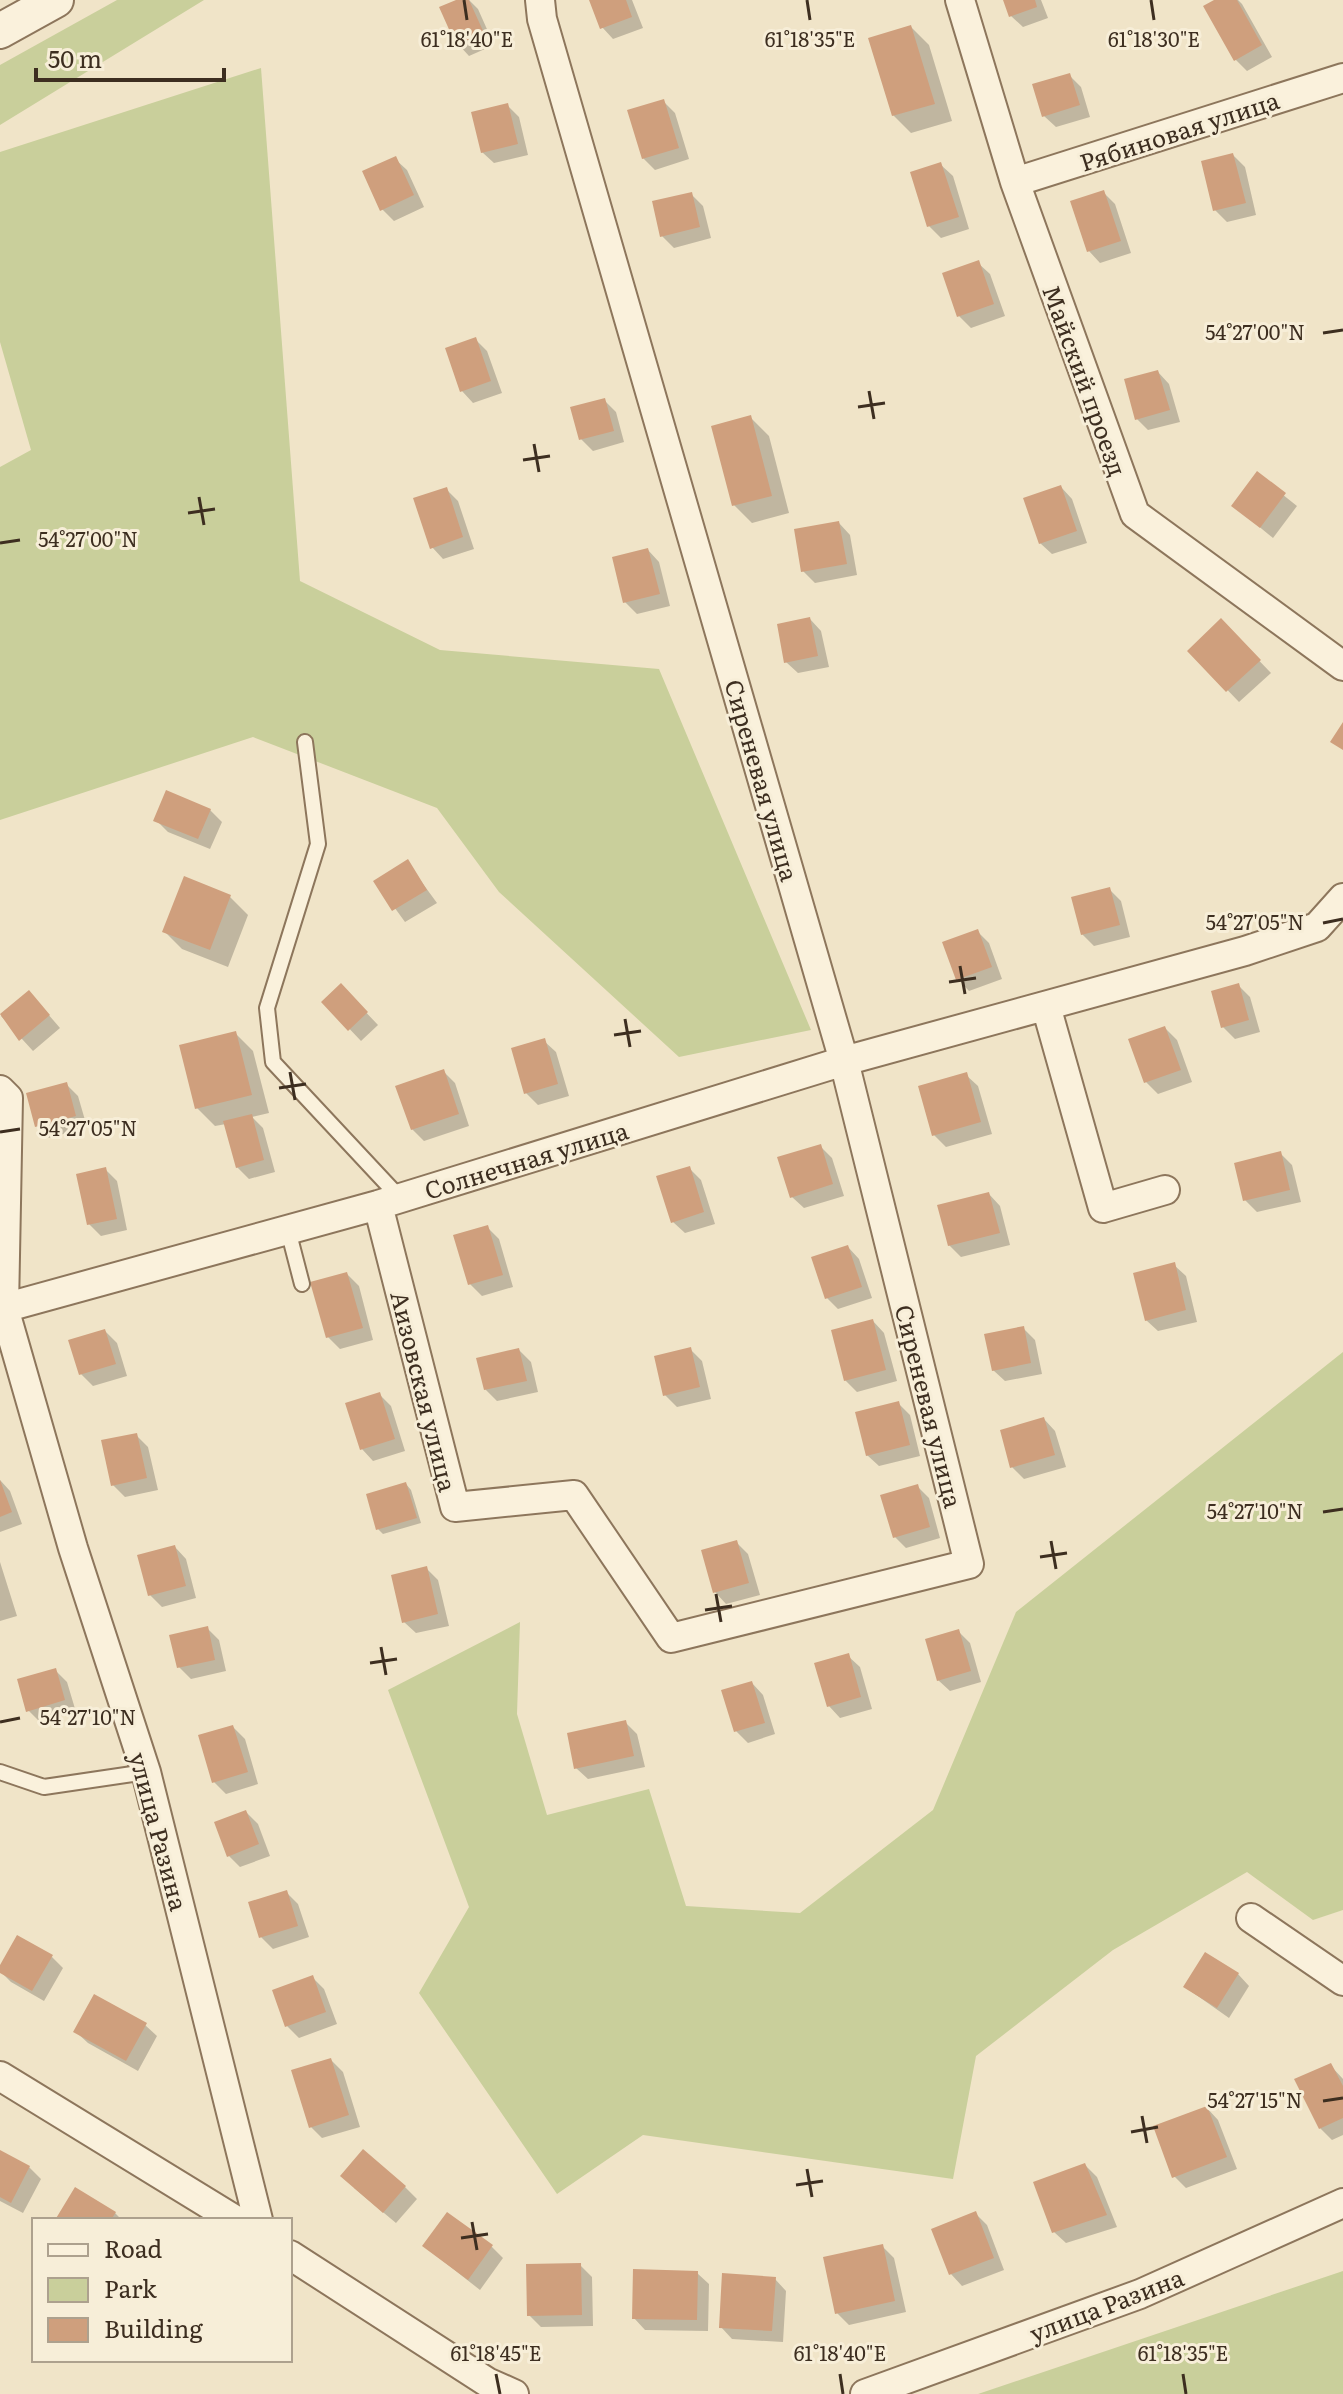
<svg xmlns="http://www.w3.org/2000/svg" width="1343" height="2394" font-family="Literata,serif">
<style>
.green{fill:#c9cf9b}
.shadow{fill:#0003}
.building{fill:#cf9f7d}
.lines{fill:none;stroke-linecap:round;stroke-linejoin:round}
.service-casing{stroke:#8d765c;stroke-width:18}
.minor-casing{stroke:#8d765c;stroke-width:32}
.tertiary-casing{stroke:#8d765c;stroke-width:38}
.service{stroke:#faf1dc;stroke-width:14}
.minor{stroke:#faf1dc;stroke-width:28}
.tertiary{stroke:#faf1dc;stroke-width:34}
.ticks{fill:none;stroke:#3d2e20;stroke-width:3}
.labels{text-anchor:middle;dominant-baseline:central;stroke-width:6;stroke-linejoin:round;paint-order:stroke}
.street-label{font-size:24px;fill:#3d2e20;stroke:#f7eed8}
.ticks-label{font-size:20px;text-anchor:middle;fill:#3d2e20;stroke:#f7eed8;stroke-width:6;stroke-linejoin:round;paint-order:stroke}
</style>
<rect width="100%" height="100%" fill="#f0e4c8"/>
<!-- green -->
<path class="green" d="M117,0H204L0,125V65Z
M261,68L300,581L440,650L659,669L811,1030L679,1057L499,892L437,808L253,737L0,820V467L31,450L0,342V152Z
M1343,1352V1910L1313,1920L1247,1872L1113,1950L976,2056L953,2179L643,2135L557,2194L419,1993L469,1907L388,1690L520,1622L517,1714L547,1815L649,1789L686,1906L800,1913L933,1810L1016,1612Z
M1343,2271V2394H978Z"/>
<!-- shadow -->
<path class="shadow" d="M461,0H469L478,9L494,45L469,56L458,44Z
M591,0H632L643,28L613,39L602,27Z
M1005,0H1041L1048,18L1023,27L1011,16Z
M1218,0H1238L1242,4L1272,57L1247,71L1235,59Z
M911,27L929,45L952,121L911,133L893,115Z
M1069,75L1081,87L1090,117L1056,127L1044,116Z
M664,102L675,113L689,159L655,170L643,158Z
M508,106L519,117L528,155L494,163L482,152Z
M1233,155L1245,167L1256,215L1227,222L1215,210Z
M395,159L407,170L424,207L394,221L382,209Z
M941,165L953,176L969,229L941,238L929,226Z
M1103,192L1115,204L1131,253L1100,263L1089,251Z
M691,194L703,206L711,238L674,248L662,236Z
M978,263L990,274L1005,316L971,328L959,316Z
M475,339L487,351L502,393L473,403L462,391Z
M1158,372L1169,384L1180,422L1148,430L1136,418Z
M604,400L616,412L624,442L593,451L581,439Z
M751,418L769,436L789,513L752,523L734,505Z
M1257,474L1297,506L1273,538L1234,506Z
M1061,487L1072,499L1087,543L1052,554L1040,543Z
M446,489L458,501L474,549L443,559L432,547Z
M839,523L850,535L857,575L815,583L803,571Z
M648,550L659,562L670,606L637,614L625,602Z
M810,619L821,631L829,667L798,673L786,662Z
M1221,621L1271,673L1239,702L1190,651Z
M210,810L222,822L210,849L168,832L156,820Z
M407,862L437,903L405,922L376,882Z
M1109,889L1121,901L1130,937L1094,946L1082,934Z
M230,897L248,915L228,967L182,949L164,931Z
M977,931L989,943L1002,979L969,991L958,979Z
M1238,985L1250,997L1260,1032L1235,1039L1223,1027Z
M341,986L378,1025L361,1041L324,1002Z
M29,992L60,1028L33,1051L1,1016Z
M1165,1028L1177,1040L1192,1082L1158,1094L1146,1082L1131,1040Z
M235,1033L253,1051L269,1113L252,1117L263,1128L275,1172L249,1179L237,1167L226,1124L215,1126L197,1108Z
M544,1041L556,1052L569,1096L538,1105L526,1093Z
M443,1071L455,1083L469,1126L424,1141L412,1129Z
M966,1075L978,1086L992,1134L946,1147L934,1135Z
M66,1084L78,1096L87,1127L49,1138L37,1126Z
M820,1146L832,1158L844,1196L804,1208L792,1197Z
M1280,1153L1292,1165L1301,1202L1257,1212L1245,1200Z
M689,1168L701,1180L715,1224L685,1233L673,1222Z
M105,1169L117,1181L127,1230L101,1236L89,1224Z
M989,1194L1000,1206L1010,1245L961,1257L949,1245Z
M487,1227L499,1239L513,1287L482,1296L470,1284L456,1237Z
M848,1247L859,1259L872,1298L838,1309L827,1298Z
M1174,1265L1186,1276L1197,1322L1158,1331L1146,1320Z
M347,1274L359,1286L373,1340L340,1349L328,1337Z
M873,1321L884,1333L897,1381L857,1392L845,1380Z
M1023,1328L1035,1340L1042,1374L1005,1381L993,1370Z
M105,1331L117,1343L127,1376L93,1386L81,1374Z
M519,1350L531,1362L538,1392L497,1401L485,1389Z
M691,1350L702,1361L711,1399L677,1407L665,1395Z
M379,1394L391,1406L405,1451L373,1461L362,1449Z
M899,1404L910,1415L920,1456L879,1466L867,1455Z
M1044,1419L1055,1431L1066,1467L1024,1479L1012,1467Z
M136,1435L148,1447L158,1490L125,1497L113,1485Z
M0,1480L10,1491L22,1524L0,1532Z
M406,1484L411,1490L421,1523L383,1534L378,1529Z
M917,1486L929,1498L940,1538L906,1548L895,1537Z
M736,1542L748,1554L760,1595L726,1604L715,1592Z
M175,1547L186,1559L196,1598L162,1607L150,1595Z
M0,1562L17,1616L0,1621Z
M426,1568L438,1580L449,1626L416,1633L404,1622Z
M207,1628L219,1640L226,1671L191,1679L179,1667Z
M958,1631L970,1643L981,1682L950,1691L938,1680Z
M848,1656L860,1667L872,1709L840,1718L829,1706Z
M55,1670L67,1682L76,1712L40,1722L28,1710Z
M752,1683L763,1695L775,1734L748,1743L736,1731Z
M626,1723L637,1734L645,1767L588,1779L576,1768Z
M233,1727L245,1739L258,1784L226,1794L214,1782Z
M246,1812L258,1824L270,1856L240,1867L229,1856Z
M286,1892L298,1904L309,1937L273,1949L261,1937Z
M52,1957L63,1968L44,2001L11,1982L0,1971Z
M1238,1974L1249,1986L1229,2018L1185,1987Z
M312,1977L324,1989L337,2024L299,2038L287,2026L274,1991Z
M145,2025L157,2036L138,2071L88,2043L76,2032Z
M331,2060L343,2072L360,2127L322,2138L311,2127Z
M1330,2065L1343,2079V2135L1332,2140L1320,2128Z
M1207,2108L1218,2120L1237,2169L1186,2188L1174,2176Z
M0,2152L29,2167L41,2179L23,2213L0,2201Z
M1085,2165L1097,2177L1117,2227L1066,2243L1054,2232Z
M405,2187L417,2199L396,2223L354,2188Z
M115,2213L122,2220H57Z
M975,2213L987,2225L1004,2270L962,2286L951,2274Z
M424,2246L492,2247L503,2258L480,2290Z
M882,2246L894,2258L906,2312L849,2325L837,2313Z
M580,2265L592,2277L593,2326L541,2327L529,2315Z
M697,2273L709,2284L708,2331L645,2330L634,2318Z
M775,2279L786,2291L783,2342L732,2339L721,2327Z"/>
<!-- building -->
<path class="building" d="M456,0H469L484,33L456,45L439,7Z
M589,0H626L632,17L600,29Z
M1003,0H1035L1037,7L1009,17Z
M1214,0H1237L1262,45L1234,61L1203,6Z
M911,25L935,104L892,116L868,38Z
M1070,73L1080,105L1042,117L1032,84Z
M664,99L679,148L642,159L627,110Z
M508,103L518,144L481,153L471,112Z
M1233,153L1246,203L1213,211L1201,161Z
M396,156L414,195L380,211L362,171Z
M941,162L959,217L927,227L910,172Z
M1104,190L1121,241L1087,252L1070,201Z
M692,192L700,227L660,237L652,201Z
M979,260L994,304L957,317L942,273Z
M476,337L491,381L460,392L445,348Z
M1158,370L1170,410L1135,420L1124,379Z
M605,398L614,431L579,440L570,407Z
M751,415L772,496L732,506L711,426Z
M1257,471L1286,493L1260,528L1231,506Z
M1061,485L1077,531L1039,544L1023,498Z
M447,487L463,537L430,549L413,498Z
M839,521L847,564L801,572L794,529Z
M648,548L660,594L623,603L612,557Z
M810,617L818,656L784,663L777,624Z
M1221,618L1261,660L1226,692L1187,651Z
M1343,722V750L1330,742Z
M166,790L211,809L198,839L153,821Z
M408,859L427,890L392,911L373,881Z
M184,876L231,895L210,950L162,932Z
M1110,887L1120,925L1081,935L1071,897Z
M978,929L992,967L956,980L942,942Z
M341,983L368,1012L348,1031L321,1002Z
M1239,983L1249,1020L1221,1028L1211,991Z
M29,990L50,1015L19,1041L0,1014Z
M1165,1026L1181,1070L1144,1083L1128,1039Z
M236,1031L252,1095L195,1109L179,1045Z
M545,1038L558,1084L524,1094L511,1048Z
M444,1069L459,1114L411,1130L395,1086Z
M967,1072L981,1122L932,1136L918,1086Z
M67,1082L76,1116L35,1127L26,1093Z
M252,1114L264,1160L236,1168L223,1121Z
M821,1144L833,1184L790,1198L777,1157Z
M1281,1151L1290,1190L1243,1201L1234,1163Z
M690,1166L704,1212L671,1223L656,1176Z
M106,1167L117,1219L87,1225L76,1174Z
M989,1192L1000,1233L948,1246L937,1205Z
M488,1225L503,1275L468,1285L453,1235Z
M848,1245L862,1287L825,1299L811,1257Z
M1175,1262L1186,1310L1145,1321L1133,1273Z
M347,1272L363,1328L326,1338L310,1282Z
M873,1319L886,1370L844,1381L831,1330Z
M1024,1326L1031,1363L992,1371L984,1334Z
M105,1329L116,1364L79,1375L68,1340Z
M691,1347L700,1387L663,1396L654,1356Z
M519,1348L527,1381L484,1390L476,1358Z
M380,1392L395,1439L360,1450L345,1403Z
M899,1401L910,1445L866,1456L855,1412Z
M1044,1417L1055,1455L1010,1468L1000,1430Z
M137,1433L147,1478L111,1486L101,1440Z
M0,1480L12,1512L0,1517Z
M406,1482L417,1518L376,1530L366,1494Z
M918,1484L930,1527L893,1538L880,1495Z
M737,1540L749,1583L713,1593L701,1550Z
M175,1545L186,1586L148,1596L137,1555Z
M427,1566L438,1614L402,1623L391,1575Z
M208,1626L215,1660L177,1668L169,1635Z
M959,1629L971,1671L937,1681L925,1639Z
M849,1653L861,1697L827,1707L814,1663Z
M56,1668L65,1700L26,1712L17,1679Z
M752,1681L765,1723L734,1732L721,1690Z
M626,1720L634,1756L574,1769L567,1733Z
M233,1725L248,1772L212,1783L198,1735Z
M246,1810L259,1844L227,1857L214,1822Z
M287,1890L298,1926L259,1938L248,1902Z
M17,1935L53,1955L32,1991L0,1973V1965Z
M1205,1952L1239,1973L1217,2008L1183,1987Z
M313,1975L326,2012L285,2027L272,1990Z
M94,1994L147,2023L126,2061L73,2032Z
M331,2058L349,2115L309,2128L291,2070Z
M1331,2063L1343,2086V2118L1319,2129L1294,2079Z
M1207,2106L1227,2157L1172,2178L1153,2126Z
M363,2149L406,2186L383,2213L340,2176Z
M0,2150L30,2166L11,2203L0,2197Z
M1085,2163L1107,2215L1052,2233L1033,2182Z
M75,2187L116,2212L111,2220H55Z
M976,2211L994,2258L949,2275L931,2229Z
M447,2212L493,2245L468,2280L422,2246Z
M883,2244L895,2301L835,2314L823,2257Z
M581,2263L582,2315L527,2316L526,2264Z
M633,2269L698,2271L697,2320L632,2319Z
M722,2273L776,2277L772,2331L719,2328Z"/>
<g class="lines">
<!-- service casing -->
<g class="service-casing">
<path id="service" d="M305,742L318,844L267,1008L273,1062L400,1198
M288,1230L302,1284
M0,1772L44,1787L146,1772"/>
</g>
<!-- minor casing -->
<g class="minor-casing">
<path id="minor" d="M960,0L1015,182L1135,514L1343,666
M1015,182L1343,78
M1046,1006L1103,1208L1165,1190
M0,1090L8,1098L4,1308L73,1548L146,1772L258,2220
M378,1205L455,1507L574,1495L671,1638L969,1564L844,1061L542,19L540,0
M0,1309L378,1205L844,1061L1245,951L1317,927L1343,898
M1251,1918L1343,1981
M0,2076L235,2220
M290,2255L487,2382L514,2394
M865,2394L1140,2294L1343,2203"/>
</g>
<!-- tertiary casing -->
<g class="tertiary-casing">
<path id="tertiary" d="M0,31L56,0"/>
</g>
<!-- service -->
<use href="#service" class="service"/>
<!-- minor -->
<use href="#minor" class="minor"/>
<!-- tertiary -->
<use href="#tertiary" class="tertiary"/>
</g>
<!-- ticks -->
<path class="ticks" d="M464,0L467,20M807,0L810,20M1151,0L1154,20M1323,333L1343,330M869,391L874,419M858,407L885,403M534,444L539,472M523,460L550,456M199,497L204,525M188,513L215,509M0,543L20,540M1323,923L1343,919M960,966L965,994M949,982L976,978M625,1019L630,1047M614,1035L641,1031M290,1072L295,1100M279,1088L306,1084M0,1132L20,1129M1323,1512L1343,1509M1051,1541L1056,1569M1040,1557L1067,1553M716,1594L721,1622M705,1610L732,1606M381,1647L386,1675M370,1663L397,1659M0,1722L20,1718M1323,2101L1343,2098M1142,2116L1147,2143M1131,2132L1158,2127M807,2169L812,2197M796,2185L823,2181M472,2222L477,2250M461,2238L488,2234M496,2374L500,2394M840,2374L843,2394M1183,2374L1186,2394"/>
<g class="labels">
<!-- street labels -->
<g class="street-label">
<text transform="translate(1179 130) rotate(-18)">Рябиновая улица</text>
<text transform="translate(1086 380) rotate(70)">Майский проезд</text>
<text transform="translate(763 780) rotate(74)">Сиреневая улица</text>
<text transform="translate(526 1159) rotate(-17)">Солнечная улица</text>
<text transform="translate(425 1391) rotate(76)">Аизовская улица</text>
<text transform="translate(930 1406) rotate(76)">Сиреневая улица</text>
<text transform="translate(160 1831) rotate(75)">улица Разина</text>
<text transform="translate(1106 2304) rotate(-21)">улица Разина</text>
</g>
</g>
<g class="ticks-label">
<text x="467" y="47">61°18'40"E</text>
<text x="810" y="47">61°18'35"E</text>
<text x="1154" y="47">61°18'30"E</text>
<text x="1255" y="340">54°27'00"N</text>
<text x="88" y="547">54°27'00"N</text>
<text x="1255" y="930">54°27'05"N</text>
<text x="88" y="1136">54°27'05"N</text>
<text x="1255" y="1519">54°27'10"N</text>
<text x="88" y="1725">54°27'10"N</text>
<text x="1255" y="2108">54°27'15"N</text>
<text x="496" y="2361">61°18'45"E</text>
<text x="840" y="2361">61°18'40"E</text>
<text x="1183" y="2361">61°18'35"E</text>
</g>
<!-- legend -->
<rect x="32" y="2218" width="260" height="144" fill="#f7eed8" stroke="#ada18e" stroke-width="2"/>
<rect x="48" y="2244" width="40" height="12" fill="#faf1dc" stroke="#ada18e" stroke-width="2"/>
<text x="104" y="2258" font-size="24" fill="#3d2e20">Road</text>
<rect x="48" y="2278" width="40" height="24" fill="#c9cf9b" stroke="#ada18e" stroke-width="2"/>
<text x="104" y="2298" font-size="24" fill="#3d2e20">Park</text>
<rect x="48" y="2318" width="40" height="24" fill="#cf9f7d" stroke="#ada18e" stroke-width="2"/>
<text x="104" y="2338" font-size="24" fill="#3d2e20">Building</text>
<!-- scale -->
<path d="M36 68v12h188v-12" fill="none" stroke="#3d2e20" stroke-width="4"/>
<text x="48" y="68" font-size="24" fill="#3d2e20" stroke="#f7eed8" stroke-width="6" paint-order="stroke">50 m</text>
</svg>
